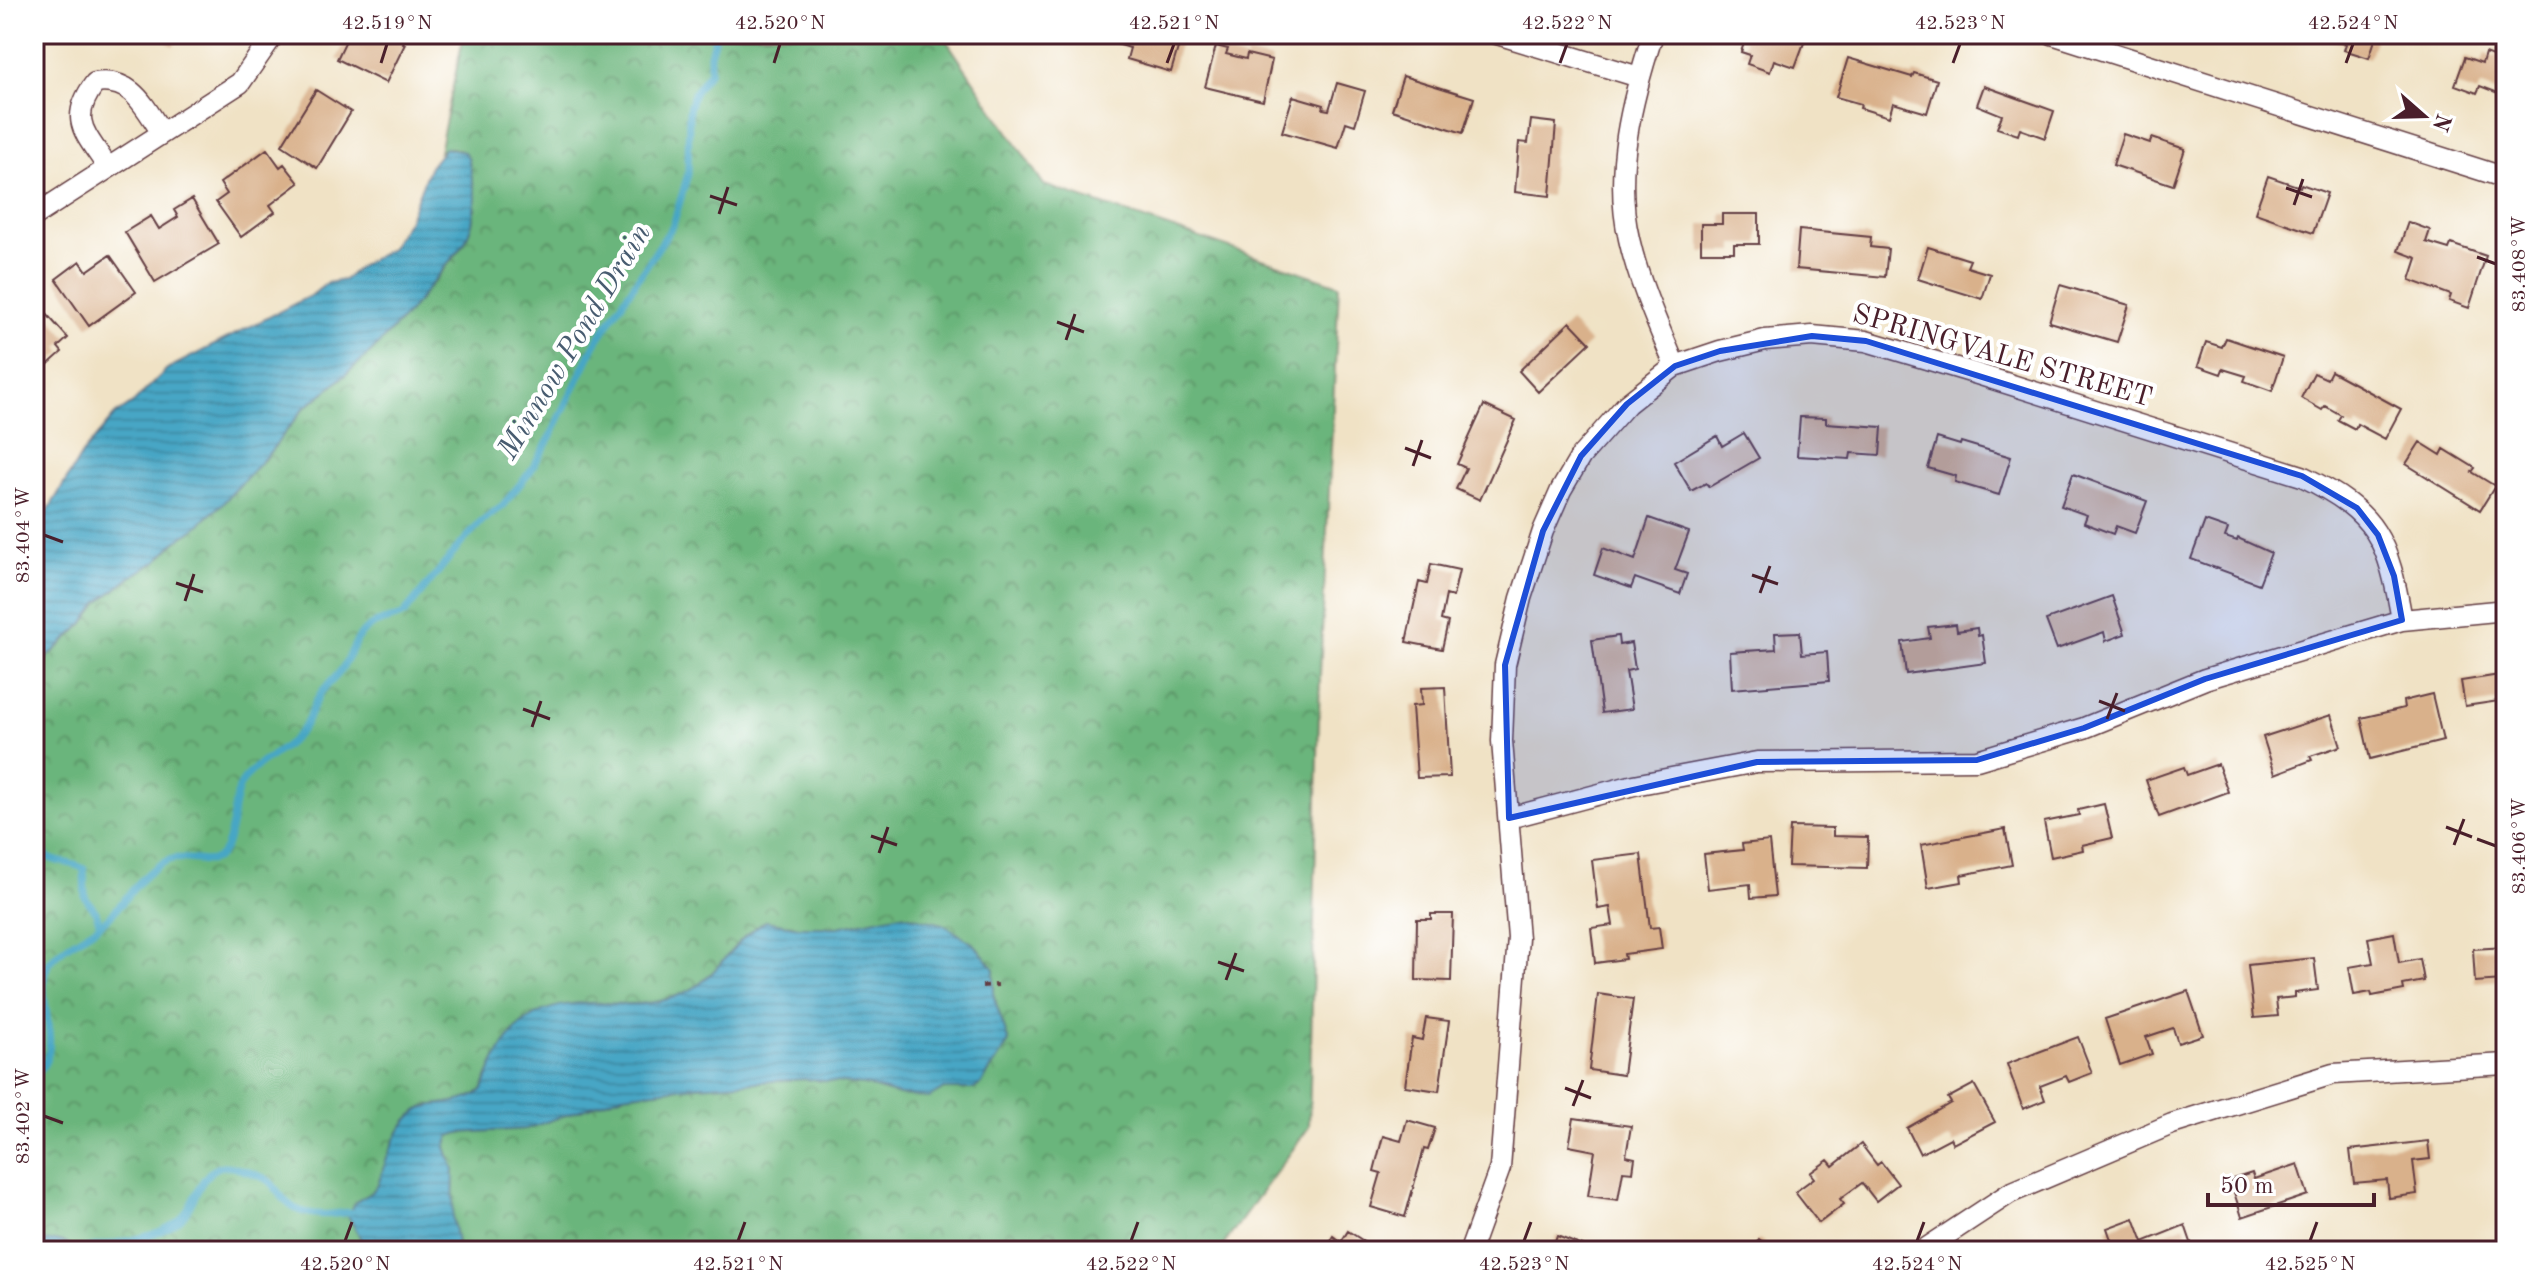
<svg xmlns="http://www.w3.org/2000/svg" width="2540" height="1285" font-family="'Old Standard TT',serif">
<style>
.forest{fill:url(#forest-crowns);stroke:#5a6a54;stroke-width:2}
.water{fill:url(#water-rules);stroke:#486278;stroke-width:2}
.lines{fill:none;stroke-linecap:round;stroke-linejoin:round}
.stream{stroke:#46a6c5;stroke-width:7}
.building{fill:#d9b18b}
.street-casing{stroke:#633c42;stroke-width:23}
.path{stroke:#633c42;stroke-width:4;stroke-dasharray:6 6;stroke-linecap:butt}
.street{stroke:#fff;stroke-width:20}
.marked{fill:#1d4ed8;fill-opacity:0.2;stroke:#1d4ed8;stroke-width:6;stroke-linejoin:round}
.ticks{fill:none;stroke:#4a1f2b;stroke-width:3}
.labels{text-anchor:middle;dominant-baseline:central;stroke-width:8;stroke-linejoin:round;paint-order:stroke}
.street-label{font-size:28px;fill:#4a1f2b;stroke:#fff}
.water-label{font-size:30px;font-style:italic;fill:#485c70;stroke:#fff}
.neatline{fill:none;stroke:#4a1f2b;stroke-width:3}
.ticks-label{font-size:20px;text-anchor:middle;fill:#4a1f2b}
</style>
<defs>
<pattern id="forest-crowns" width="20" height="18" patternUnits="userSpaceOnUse" patternTransform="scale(2)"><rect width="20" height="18" fill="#6bb57c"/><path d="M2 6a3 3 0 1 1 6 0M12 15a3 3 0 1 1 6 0" fill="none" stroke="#5a9366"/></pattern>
<pattern id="water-rules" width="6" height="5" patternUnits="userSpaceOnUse" patternTransform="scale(2)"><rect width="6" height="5" fill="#46a6c5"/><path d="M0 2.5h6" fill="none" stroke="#3c87a0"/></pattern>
</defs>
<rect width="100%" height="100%" fill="#fff"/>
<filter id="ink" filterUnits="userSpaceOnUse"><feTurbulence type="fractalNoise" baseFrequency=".0125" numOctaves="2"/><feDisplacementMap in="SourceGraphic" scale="16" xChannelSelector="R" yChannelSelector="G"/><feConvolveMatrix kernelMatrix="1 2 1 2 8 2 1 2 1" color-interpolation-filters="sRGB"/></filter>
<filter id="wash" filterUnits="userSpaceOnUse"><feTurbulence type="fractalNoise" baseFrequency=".006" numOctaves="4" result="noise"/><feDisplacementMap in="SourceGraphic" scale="32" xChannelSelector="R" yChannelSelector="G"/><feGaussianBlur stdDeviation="1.8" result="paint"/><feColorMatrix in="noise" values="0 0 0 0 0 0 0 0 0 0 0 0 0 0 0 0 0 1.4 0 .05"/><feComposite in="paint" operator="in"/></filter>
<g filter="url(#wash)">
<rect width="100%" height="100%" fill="#f0e2c5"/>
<!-- forest -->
<path class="forest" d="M464,34H942L1044,185L1339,285L1320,674L1309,1127L1219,1251H34V670L83,624L99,602L131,577L157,561L176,541L191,532L270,452L304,408L329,389L372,351L437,278L465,242L468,157C460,148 449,145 439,152Z"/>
<!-- water -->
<path class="water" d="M445,148L464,152L468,157L476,198L472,224L465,242L409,312L372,351L329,389L304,408L270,452L225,501L191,532L176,541L157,561L131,577L99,602L83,624L34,670V534L82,454L115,415L134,402L167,369L312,295L327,283L344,280L360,266L390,249L409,219L429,168Z
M901,914L943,924L975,945L994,968V997L1009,1042L981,1084L974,1089H944L929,1098L899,1095L864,1085L805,1079L696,1086L623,1095L526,1129L459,1133L450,1136L446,1147L454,1169L453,1219L458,1251H364L359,1235L348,1216C356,1194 367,1200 378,1185C386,1160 399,1113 429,1106C447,1102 469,1103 483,1089C507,1023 534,1000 606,1003C634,1005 657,1005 684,993C719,978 732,938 766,921L800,927H838Z
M48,1241H60L70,1245L72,1251H34L39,1245Z"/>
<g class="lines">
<!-- stream -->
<path class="stream" d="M34,843C54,870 64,857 84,869L85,897L96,912L100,925
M34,1078C39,1072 45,1065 47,1058C57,1031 33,985 50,962C65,942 91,935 108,918C128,899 142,871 169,860C183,854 205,866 217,858C235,846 230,803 241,784C255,761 284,753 300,732C310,720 313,702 323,690C330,682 338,676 343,667C351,655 354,640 365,630C376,620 391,621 404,614L459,546L483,520L503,505L530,472L550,438L595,344L673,225L688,174L689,109L694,93L710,71V54L716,34
M70,1251C101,1245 152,1241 177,1222C196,1208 198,1170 223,1166C231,1165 264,1176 270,1182C277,1189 283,1202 294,1208C311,1217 331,1215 349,1212"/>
</g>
<g id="blocks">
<!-- building -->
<path class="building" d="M153,34H181L173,46Z
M360,34H407L403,43L405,44L386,83L337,59L348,36L357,40Z
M1106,34H1182L1171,72L1127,59L1130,48L1104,40Z
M1730,34H1788L1805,40L1795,67L1774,60L1770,72L1747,64L1750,55L1741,52L1745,40Z
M2377,34L2369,58L2344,50L2346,44L2316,35Z
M2499,45L2506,48V96L2480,86L2477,93L2455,85L2465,57L2482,63L2485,53L2495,57Z
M1216,46L1228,49L1226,54L1246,59L1247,54L1272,60L1263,101L1205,87Z
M1848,58L1912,77L1914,73L1937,80L1927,113L1893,103L1889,117L1860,108L1861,104L1836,97Z
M1403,76L1474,98L1463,133L1392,110Z
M1337,83L1365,91L1355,125L1346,122L1338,148L1282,132L1293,96L1324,105L1323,109L1329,110Z
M1984,86L2054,111L2045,138L2020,129L2018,135L1997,128L2002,115L1977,105Z
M316,90L351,112L317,168L282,145Z
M1531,120L1556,123L1550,196L1515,192L1519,142L1528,143Z
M2123,134L2150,143L2152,138L2185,149L2173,185L2113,165Z
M267,149L280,167L284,164L299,183L270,205L275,212L241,237L216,202L227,194L220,183Z
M2268,176L2300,187L2301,184L2327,193L2313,233L2255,213Z
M192,199L219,244L155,282L125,232L151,216L159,229L178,217L174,210Z
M1722,214H1759V244H1734V252H1701V224H1722Z
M2408,222L2430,230L2426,242L2449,249L2451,244L2486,256L2469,308L2449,301L2451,295L2410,280L2417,258L2398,251Z
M1799,230L1871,237L1870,247L1888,249L1885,277L1796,269Z
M1928,247L1970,260L1967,267L1990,274L1982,299L1918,279Z
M110,255L136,292L89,326L56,279L80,261L87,271Z
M2060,285L2129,305L2117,342L2049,322Z
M36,302L68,338L58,347L62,352L34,377V303Z
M1570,322L1590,343L1538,392L1519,371Z
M2226,338L2283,357L2272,391L2244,381L2246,376L2223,369L2221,374L2198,366L2206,342L2222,347Z
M2331,371L2401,409L2385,439L2357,424L2355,429L2338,420L2341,415L2325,406L2322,410L2301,398L2314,373L2327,379Z
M1484,405L1516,420L1480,500L1456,489L1466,468L1457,464Z
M1800,417L1826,418V423L1882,427L1880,455L1851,453L1850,459L1797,456Z
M1744,433L1759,458L1709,487L1706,483L1691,491L1674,462L1717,436L1722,446Z
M1937,438L1960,445L1961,442L2011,457L1999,495L1955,482L1956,476L1928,468Z
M2420,442L2441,455L2444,449L2475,468L2472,472L2495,486L2480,510L2406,464Z
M2073,474L2147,501L2135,533L2116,526L2113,534L2084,523L2087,515L2061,506Z
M1649,518L1689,532L1675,570L1687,574L1680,594L1635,578L1631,588L1594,575L1603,548L1635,560Z
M2205,521L2228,529L2225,537L2237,541L2238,538L2271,553L2259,584L2191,559Z
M1431,564L1459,570L1453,597L1446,595L1441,620L1448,622L1442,649L1406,642L1419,582L1427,584Z
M2112,596L2125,634L2106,641L2104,632L2057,649L2046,620Z
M1956,624L1957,631L1977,628L1978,636L1982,635L1986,663L1906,674L1902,642L1930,638L1928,627Z
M1800,632L1802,654L1827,652L1829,681L1732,689L1730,652L1776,649L1775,633Z
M1618,636L1619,645L1631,643L1635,669L1626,671L1632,709L1602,713L1592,640Z
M2506,674V700L2465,706L2461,681Z
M1445,687L1450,777L1417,778L1412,706L1422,705L1421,688Z
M2432,694L2443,741L2370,759L2361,718L2404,708L2403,701Z
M2331,715L2341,746L2310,756L2312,760L2275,774L2263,737Z
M2218,764L2228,792L2159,817L2146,780L2184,767L2187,775Z
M2104,804L2112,838L2082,845L2083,850L2051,857L2044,822L2079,815L2078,810Z
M1790,827L1833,828V836L1868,837L1867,868L1788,866Z
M2005,829L2012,865L1961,875L1962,882L1928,888L1921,845Z
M1769,841L1775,896L1751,898L1750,884L1708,889L1704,854L1743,850L1742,844Z
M1641,854L1650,928L1659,927L1662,949L1624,954L1625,959L1595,963L1591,928L1613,925L1610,907L1598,909L1592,860Z
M1431,914H1453L1451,981L1416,980L1417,919H1431Z
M2394,933L2399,963L2420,959L2424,981L2403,985L2404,990L2372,996L2371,992L2354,995L2349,967L2373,963L2368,938Z
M2506,947V989H2504L2503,980L2475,982L2473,949Z
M2314,958L2318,990L2295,993V997L2276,999L2278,1016L2254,1018L2248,965Z
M2188,991L2203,1035L2178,1043L2173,1028L2146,1037L2152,1054L2120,1065L2105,1019Z
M1598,994L1633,999L1623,1075L1589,1070Z
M1426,1018L1449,1021L1439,1091L1405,1086L1412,1038L1422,1040Z
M2078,1037L2092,1073L2069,1082L2066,1076L2040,1086L2045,1100L2023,1109L2007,1064Z
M1974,1084L1995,1122L1953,1144L1950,1138L1920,1154L1907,1128L1951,1103L1948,1098Z
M1574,1118L1631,1126L1626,1156L1635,1158L1633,1172L1623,1171L1618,1200L1588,1196L1595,1151L1569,1146Z
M1407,1120L1435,1128L1428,1150L1424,1149L1405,1217L1371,1207L1381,1173L1374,1171L1383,1136L1401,1141Z
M2502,1132H2506V1172H2502Z
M2428,1141L2430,1159L2413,1161L2417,1194L2389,1198L2387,1180L2354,1183L2350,1150Z
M1861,1144L1877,1165L1881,1162L1898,1184L1876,1201L1862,1183L1840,1199L1844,1204L1819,1223L1795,1192L1814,1178L1810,1173L1828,1160L1833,1166Z
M2298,1164L2308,1195L2242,1217L2230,1180L2252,1173L2254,1179Z
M2134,1218L2143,1242L2185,1225L2194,1251H2115L2107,1228Z
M1348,1231L1379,1251H1324L1333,1236L1341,1242Z
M1557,1236L1588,1248L1587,1251H1552Z
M1759,1239L1774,1251H1750Z"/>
</g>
</g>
<g filter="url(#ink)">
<use href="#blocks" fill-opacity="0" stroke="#633c42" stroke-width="2"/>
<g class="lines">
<!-- street casing -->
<g class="street-casing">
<path id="street" d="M1497,34L1639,77
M1653,34C1632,99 1613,171 1629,239C1639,283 1658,325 1675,366
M2052,34L2506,178
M108,168C86,133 67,121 95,83C132,77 144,106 162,133
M34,216L240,83L274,34
M1509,818L1634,785L1757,762L1977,760L2084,728L2205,679L2402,620L2506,610
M1470,1251L1500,1168L1518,938L1502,741L1505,665L1521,598L1543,531L1561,490L1581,456L1627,404L1675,366L1720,351L1765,340L1812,336L1866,341L1977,374L2302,476C2378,513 2388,540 2402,620
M1922,1251L2010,1193L2172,1124L2333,1074L2506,1064"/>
</g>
<!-- path -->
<path class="path" d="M982,986L998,985"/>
<!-- street -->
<use href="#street" class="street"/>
</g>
</g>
<!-- marked area -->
<path class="marked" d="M1812,336L1866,341L2302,476L2357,508L2378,535L2394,576L2402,620L2205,679L2084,728L1977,760L1757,762L1509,818L1505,665L1543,531L1581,456L1627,404L1675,366L1720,351Z"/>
<!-- ticks -->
<path class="ticks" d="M381,63L387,44M774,63L780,44M1167,63L1174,44M1560,63L1567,44M1953,63L1960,44M2346,63L2353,44M2286,188L2312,197M710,196L737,205M2294,205L2303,179M719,214L728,187M2477,257L2496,264M1057,322L1084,332M1066,340L1075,314M1405,448L1431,458M1413,466L1422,440M44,535L63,542M1752,575L1778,584M176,583L203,592M1760,593L1770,566M185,601L194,574M2099,701L2125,711M523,709L550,719M2107,719L2117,693M532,727L541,701M2446,827L2472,837M871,836L897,845M2477,839L2496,846M2454,845L2464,819M879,853L888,827M1218,962L1244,971M1226,980L1236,953M1565,1088L1591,1098M1573,1106L1583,1080M44,1116L63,1123M345,1241L352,1222M738,1241L745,1222M1131,1241L1138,1222M1524,1241L1531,1222M1917,1241L1924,1222M2310,1241L2317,1222"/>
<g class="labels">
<!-- street labels -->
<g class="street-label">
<text transform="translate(2002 357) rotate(16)">SPRINGVALE STREET</text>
</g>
<!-- water labels -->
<g class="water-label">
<text transform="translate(575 342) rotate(-59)">Minnow Pond Drain</text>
</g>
</g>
<!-- margin -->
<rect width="2540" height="1285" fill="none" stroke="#fff" stroke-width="88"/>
<!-- north arrow -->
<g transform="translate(2424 116) rotate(110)" stroke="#ffffff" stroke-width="6" paint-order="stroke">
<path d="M0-6L14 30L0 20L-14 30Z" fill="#4a1f2b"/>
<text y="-12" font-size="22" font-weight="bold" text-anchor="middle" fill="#4a1f2b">N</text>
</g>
<!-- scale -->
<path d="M2208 1193v12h166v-12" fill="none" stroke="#4a1f2b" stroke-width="4"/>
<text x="2220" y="1193" font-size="24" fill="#4a1f2b" stroke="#ffffff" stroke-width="6" paint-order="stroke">50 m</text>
<rect x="44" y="44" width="2452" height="1197" class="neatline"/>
<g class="ticks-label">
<text x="387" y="29">42.519°N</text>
<text x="780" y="29">42.520°N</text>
<text x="1174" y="29">42.521°N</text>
<text x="1567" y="29">42.522°N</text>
<text x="1960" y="29">42.523°N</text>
<text x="2353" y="29">42.524°N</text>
<text transform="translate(2518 264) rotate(-90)" y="7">83.408°W</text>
<text transform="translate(22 535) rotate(-90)" y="7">83.404°W</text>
<text transform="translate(2518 846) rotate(-90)" y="7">83.406°W</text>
<text transform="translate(22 1116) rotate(-90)" y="7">83.402°W</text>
<text x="345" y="1270">42.520°N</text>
<text x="738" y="1270">42.521°N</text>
<text x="1131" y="1270">42.522°N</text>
<text x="1524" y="1270">42.523°N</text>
<text x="1917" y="1270">42.524°N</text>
<text x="2310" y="1270">42.525°N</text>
</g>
</svg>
